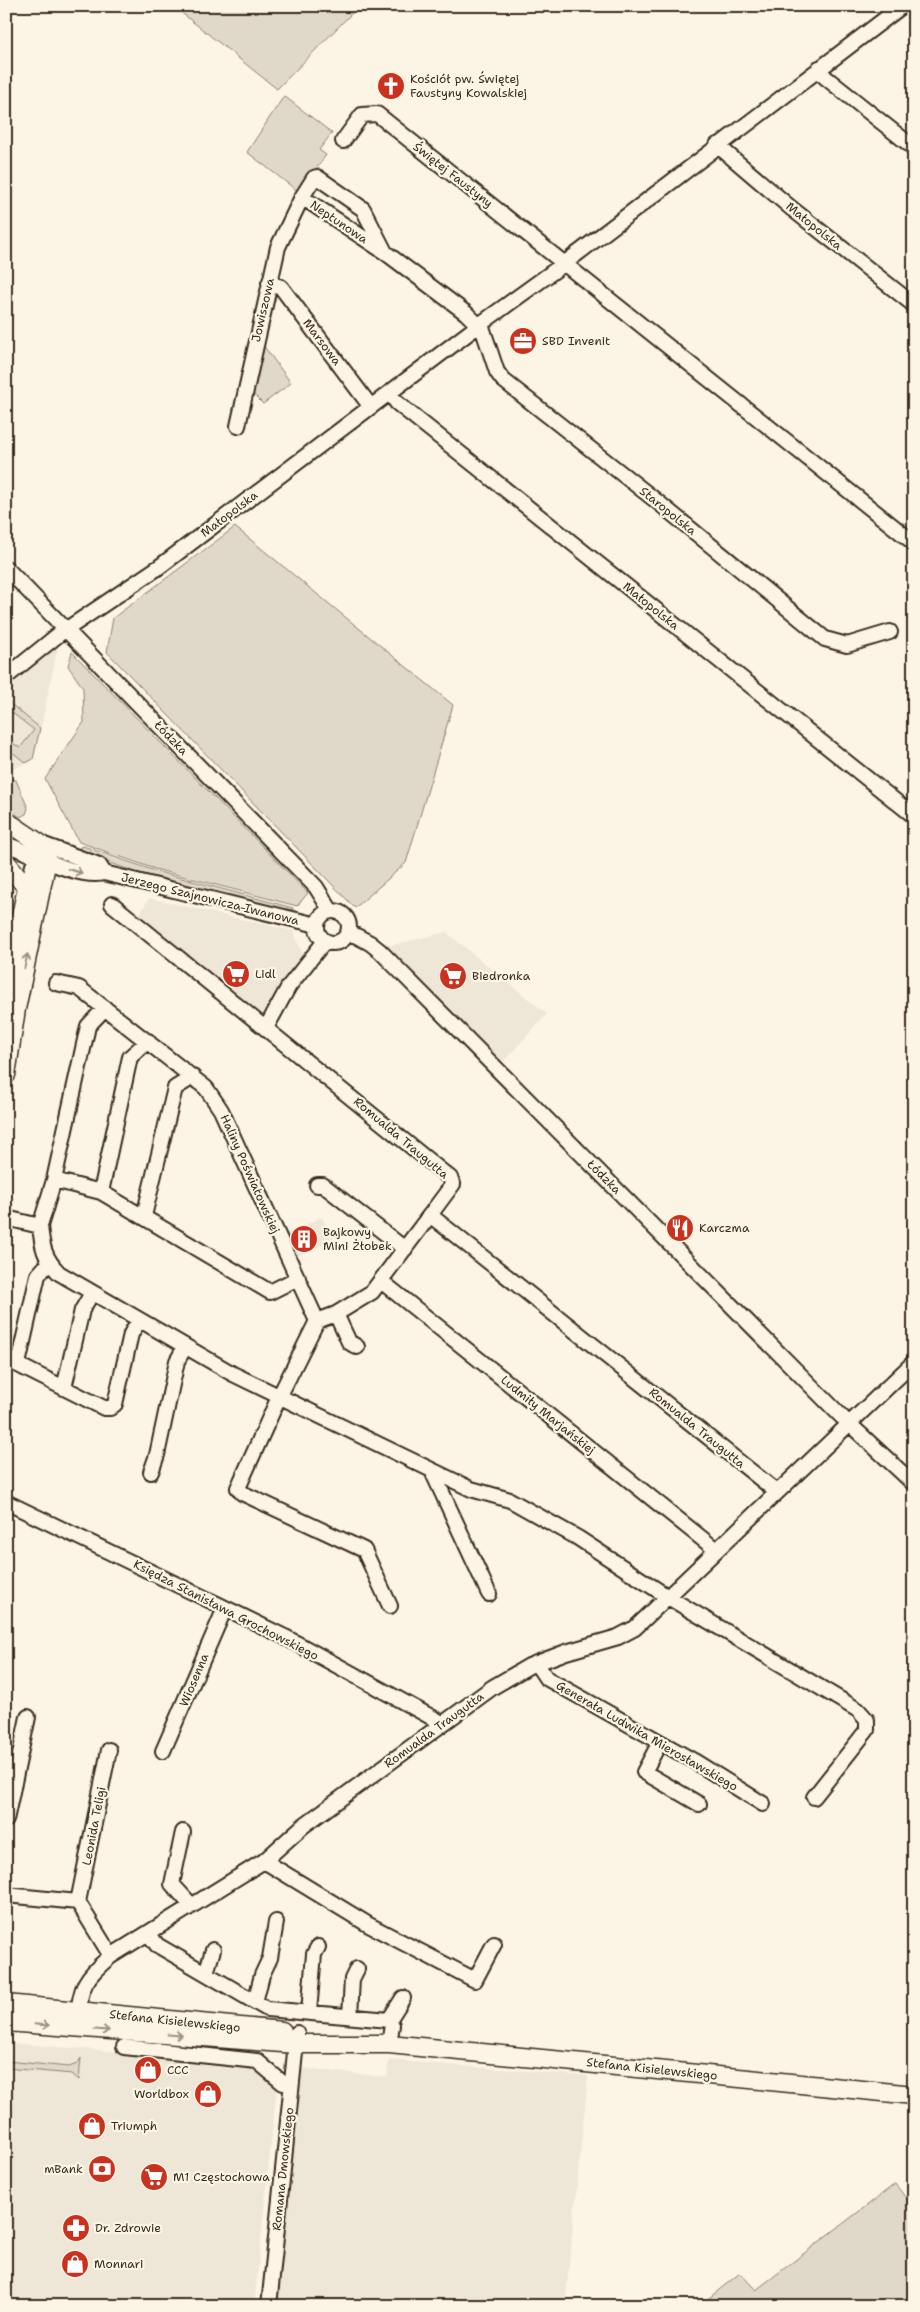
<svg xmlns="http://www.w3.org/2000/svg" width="920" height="2312" font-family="'Shantell Sans',sans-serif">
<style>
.built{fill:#eee6d6}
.green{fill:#e0d8c8;stroke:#8e8173}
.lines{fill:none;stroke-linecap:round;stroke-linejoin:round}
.minor-casing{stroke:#3b2a1e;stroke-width:18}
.major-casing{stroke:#3b2a1e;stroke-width:21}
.minor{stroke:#fcf5e5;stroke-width:14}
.major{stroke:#fcf5e5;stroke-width:18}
.oneway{stroke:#9c9082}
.labels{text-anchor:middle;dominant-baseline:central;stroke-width:4.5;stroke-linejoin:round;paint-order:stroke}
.poi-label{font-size:12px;fill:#3b2a1e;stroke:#fcf5e5;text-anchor:start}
.street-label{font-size:12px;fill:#3b2a1e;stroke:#fcf5e5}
</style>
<rect width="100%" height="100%" fill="#fcf5e5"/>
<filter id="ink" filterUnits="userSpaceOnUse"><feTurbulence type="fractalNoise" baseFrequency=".02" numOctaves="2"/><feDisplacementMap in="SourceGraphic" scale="10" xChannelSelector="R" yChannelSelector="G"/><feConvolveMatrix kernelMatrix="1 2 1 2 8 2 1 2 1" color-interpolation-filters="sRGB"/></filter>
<g filter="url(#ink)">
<!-- built -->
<path class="built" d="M59,642L34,760L6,772V683Z
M149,898L293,931L303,955L284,978L268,1011L259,1013L138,917Z
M446,932L547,1014L502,1063L394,954L389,946Z
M322,1217L333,1240L295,1257L285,1234Z
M6,2043L252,2062L277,2086L254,2306H6Z
M389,2060L588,2076L565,2306H277L301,2068L387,2077Z"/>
<!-- green -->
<path class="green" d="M173,6H359L277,89Z
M284,96L332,133L319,150L326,155L300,193L247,152Z
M263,345L291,383L263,404L253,394Z
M235,527L453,705L406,863L355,908L107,652L113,618Z
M72,652L308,893L297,906L155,869L79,842L45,779L84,722L83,688L68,666Z
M6,692L10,696L7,701L40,728L33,759L26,763L6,747V738L20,748L34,730L6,708Z
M12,779L16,780L28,808L26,814L20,817L6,807V781Z
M83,846L155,871L293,908V915L162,881L78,852L80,847Z
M81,2058L79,2080L72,2074L6,2068L7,2061L69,2067L77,2064Z
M895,2184L914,2208V2306H699L740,2273L756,2290Z"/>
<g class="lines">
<!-- minor casing -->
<g class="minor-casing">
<path id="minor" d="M819,68L825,77L914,148
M343,141L362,115L377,114L914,543
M717,145L791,208L914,305
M302,197L386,253L466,313L483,330L497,372L503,380L659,503L825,639L847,645L890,632
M269,283L281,287L371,407
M390,393L397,403L914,816
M238,426L278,247L302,197L314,178L317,177L363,209L385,252
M6,568L316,887L331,911
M6,677L58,635L159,567L479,325L565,263L902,6
M6,844C30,853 81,880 104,873L317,925
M27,888L39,843L99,865L104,873
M112,904L450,1178L453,1184L430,1215L777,1492
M317 927a16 16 0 1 1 32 0a16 16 0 1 1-32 0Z
M349,932L370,943L380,951L842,1417L914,1484
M56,983L79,988L206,1088L221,1110L317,1321
M266,1028L289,986L325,941
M54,1180L88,1026L105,1008
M317,1185H323L405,1249
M101,1192L130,1057L148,1041
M144,1216L175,1088L193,1077
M6,1218L40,1226C42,1246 44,1258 59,1273L233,1374L471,1489L510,1500L578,1538L668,1597L858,1710L867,1720V1730L814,1797
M40,1226L54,1180L101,1192L270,1292L298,1278
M381,1281L715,1549
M336,1314L349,1342L357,1347
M6,1359L104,1408H110L115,1404L131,1334L139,1320
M18,1364L38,1275L49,1263
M64,1388L82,1310L92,1293
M432,1471L489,1594
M151,1472L157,1455L177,1361L185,1347
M6,1502L285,1637L442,1723
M390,1606L364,1550L242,1493L238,1488L279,1397L317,1321L336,1314L372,1292L430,1215
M536,1663L546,1678L694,1761L763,1804
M660,1742L644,1772L699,1804
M163,1751L225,1608
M6,1820L28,1717
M183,1832L172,1884L192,1906
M264,1861L369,1925L475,1980L494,1944
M6,1895L78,1902L111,1956
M78,1902L109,1750
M148,1933L157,1945L267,2009L389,2020L392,2025L389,2044
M206,1973L213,1950
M255,2002L262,1975L270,1958L276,1922
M309,2012L314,1954L318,1947
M350,2016L352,1979L357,1969
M78,2020C79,1987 86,1976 111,1956L264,1861L303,1826L493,1687L529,1666L566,1652L618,1637L635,1628L914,1362
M389,2020L403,1998
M124,2047L257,2061L283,2083H292
M269,2306L297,2033"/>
</g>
<!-- major casing -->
<g class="major-casing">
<path id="major" d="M6,821L39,843L47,860L16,1009L6,1075
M6,862L27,888L6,985
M6,2004L282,2031
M6,2022L296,2044H389L914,2095"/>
</g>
<!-- minor -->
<use href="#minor" class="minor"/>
<!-- major -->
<use href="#major" class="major"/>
</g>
<!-- one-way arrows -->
<defs><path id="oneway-shaft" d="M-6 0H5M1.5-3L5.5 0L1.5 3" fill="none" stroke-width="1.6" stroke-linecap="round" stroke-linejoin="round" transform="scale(1.25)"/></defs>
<g class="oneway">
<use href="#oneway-shaft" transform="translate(75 871) rotate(16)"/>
<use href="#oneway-shaft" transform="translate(26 961) rotate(-78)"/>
<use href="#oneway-shaft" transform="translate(42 2025) rotate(5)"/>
<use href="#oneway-shaft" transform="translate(102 2030) rotate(4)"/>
<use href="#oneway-shaft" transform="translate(175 2035) rotate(4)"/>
</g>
</g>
<!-- icons -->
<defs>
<g id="church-disc" transform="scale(1.4375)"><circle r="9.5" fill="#c8321e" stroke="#fcf5e5"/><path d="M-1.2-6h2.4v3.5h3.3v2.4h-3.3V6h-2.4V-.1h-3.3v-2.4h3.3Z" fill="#fff"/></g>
<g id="office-disc" transform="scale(1.4375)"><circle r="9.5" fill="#c8321e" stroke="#fcf5e5"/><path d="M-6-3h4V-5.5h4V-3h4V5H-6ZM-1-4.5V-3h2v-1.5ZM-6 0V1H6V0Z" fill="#fff"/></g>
<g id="supermarket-disc" transform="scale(1.4375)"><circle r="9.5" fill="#c8321e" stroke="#fcf5e5"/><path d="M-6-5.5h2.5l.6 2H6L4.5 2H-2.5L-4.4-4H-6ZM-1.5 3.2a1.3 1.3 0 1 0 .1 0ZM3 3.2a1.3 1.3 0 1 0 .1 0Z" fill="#fff"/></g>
<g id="restaurant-disc" transform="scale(1.4375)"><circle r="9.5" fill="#c8321e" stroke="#fcf5e5"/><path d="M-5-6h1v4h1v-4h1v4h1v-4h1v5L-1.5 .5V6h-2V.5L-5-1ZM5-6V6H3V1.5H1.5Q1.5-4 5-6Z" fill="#fff"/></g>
<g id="building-disc" transform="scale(1.4375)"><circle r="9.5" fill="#c8321e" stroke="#fcf5e5"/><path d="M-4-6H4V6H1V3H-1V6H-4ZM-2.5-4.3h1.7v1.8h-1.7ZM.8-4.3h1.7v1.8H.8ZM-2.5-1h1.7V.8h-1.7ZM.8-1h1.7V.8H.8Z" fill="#fff"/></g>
<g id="shop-disc" transform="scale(1.4375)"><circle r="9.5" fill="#c8321e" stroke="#fcf5e5"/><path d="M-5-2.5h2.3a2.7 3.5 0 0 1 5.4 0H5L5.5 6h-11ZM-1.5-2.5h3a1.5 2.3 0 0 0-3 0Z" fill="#fff"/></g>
<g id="bank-disc" transform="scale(1.4375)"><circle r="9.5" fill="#c8321e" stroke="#fcf5e5"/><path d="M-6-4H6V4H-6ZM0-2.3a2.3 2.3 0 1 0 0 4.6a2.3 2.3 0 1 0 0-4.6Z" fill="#fff"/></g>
<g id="pharmacy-disc" transform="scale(1.4375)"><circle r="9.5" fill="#c8321e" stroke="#fcf5e5"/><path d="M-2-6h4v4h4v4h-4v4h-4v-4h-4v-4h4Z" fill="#fff"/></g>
</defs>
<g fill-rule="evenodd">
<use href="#church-disc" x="391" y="86"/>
<use href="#office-disc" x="523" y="341"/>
<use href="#supermarket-disc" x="236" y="974"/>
<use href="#supermarket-disc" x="453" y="976"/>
<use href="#restaurant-disc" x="680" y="1228"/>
<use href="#building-disc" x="304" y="1239"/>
<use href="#shop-disc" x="148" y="2070"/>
<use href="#shop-disc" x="208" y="2094"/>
<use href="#shop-disc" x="92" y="2126"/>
<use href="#bank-disc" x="102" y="2169"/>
<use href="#supermarket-disc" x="154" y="2177"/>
<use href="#pharmacy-disc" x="76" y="2228"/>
<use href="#shop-disc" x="75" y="2264"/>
</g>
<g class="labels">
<!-- poi labels -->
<g class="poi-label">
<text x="410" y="79">Kościół pw. Świętej<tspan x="410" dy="14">Faustyny Kowalskiej</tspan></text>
<text x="542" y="341">SBD Invenit</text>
<text x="255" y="974">Lidl</text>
<text x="472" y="976">Biedronka</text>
<text x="699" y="1228">Karczma</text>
<text x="323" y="1232">Bajkowy<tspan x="323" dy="14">Mini Żłobek</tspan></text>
<text x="167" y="2070">CCC</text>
<text x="189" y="2094" text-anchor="end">Worldbox</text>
<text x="111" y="2126">Triumph</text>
<text x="83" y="2169" text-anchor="end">mBank</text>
<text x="173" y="2177">M1 Częstochowa</text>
<text x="95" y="2228">Dr. Zdrowie</text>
<text x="94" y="2264">Monnari</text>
</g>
<!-- street labels -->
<g class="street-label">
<text transform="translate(453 175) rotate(38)">Świętej Faustyny</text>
<text transform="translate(339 222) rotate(34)">Neptunowa</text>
<text transform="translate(814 226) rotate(39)">Małopolska</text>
<text transform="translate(263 310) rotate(-77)">Jowiszowa</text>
<text transform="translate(322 342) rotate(53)">Marsowa</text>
<text transform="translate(668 511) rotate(39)">Staropolska</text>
<text transform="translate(229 514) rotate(-37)">Małopolska</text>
<text transform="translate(651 606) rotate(39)">Małopolska</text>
<text transform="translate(171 738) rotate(46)">Łódzka</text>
<text transform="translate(210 899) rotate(14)">Jerzego Szajnowicza-Iwanowa</text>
<text transform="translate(401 1138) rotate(40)">Romualda Traugutta</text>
<text transform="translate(250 1174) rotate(66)">Haliny Poświatowskiej</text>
<text transform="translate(604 1177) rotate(45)">Łódzka</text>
<text transform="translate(548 1415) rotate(39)">Ludmiły Marjańskiej</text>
<text transform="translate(697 1428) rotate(39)">Romualda Traugutta</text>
<text transform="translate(226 1610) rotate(27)">Księdza Stanisława Grochowskiego</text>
<text transform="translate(194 1680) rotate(-67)">Wiosenna</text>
<text transform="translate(434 1730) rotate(-36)">Romualda Traugutta</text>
<text transform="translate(647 1736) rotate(30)">Generała Ludwika Mierosławskiego</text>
<text transform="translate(94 1826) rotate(-79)">Leonida Teligi</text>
<text transform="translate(175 2021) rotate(6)">Stefana Kisielewskiego</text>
<text transform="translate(652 2069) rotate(6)">Stefana Kisielewskiego</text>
<text transform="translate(283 2169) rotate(-84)">Romana Dmowskiego</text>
</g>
</g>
<!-- margin -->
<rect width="920" height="2312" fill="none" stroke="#fcf5e5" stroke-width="25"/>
<rect x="12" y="12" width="895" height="2287" fill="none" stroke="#3b2a1e" stroke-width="2" filter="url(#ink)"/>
</svg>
